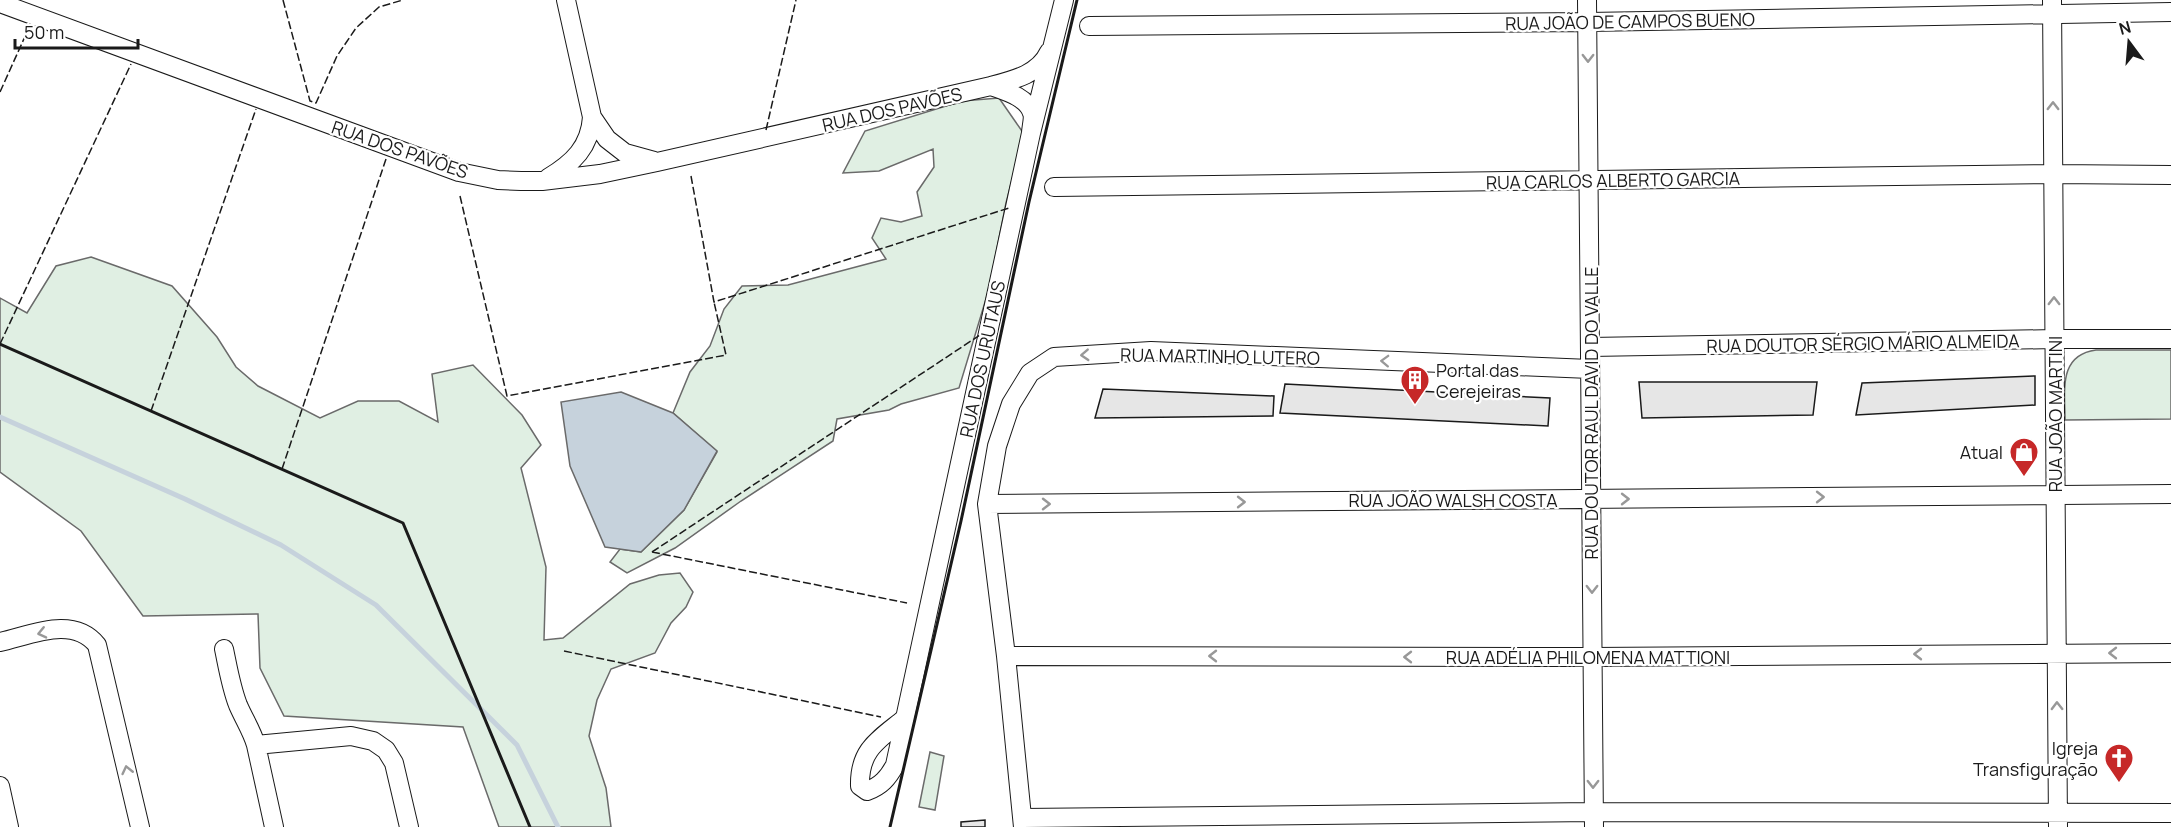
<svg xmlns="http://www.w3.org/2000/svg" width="2171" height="827" font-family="Manrope,sans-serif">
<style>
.green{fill:#e0efe3;stroke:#6a6a6a;stroke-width:1.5}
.water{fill:#c6d2dc;stroke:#6a6a6a;stroke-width:1.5}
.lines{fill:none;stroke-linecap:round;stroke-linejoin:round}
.stream{stroke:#c6d2dc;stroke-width:5}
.building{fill:#e6e6e6;stroke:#1a1a1a;stroke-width:1.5}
.minor-casing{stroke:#1a1a1a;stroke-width:20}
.minor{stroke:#fff;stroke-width:18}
.fence{stroke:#1a1a1a;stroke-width:1.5;stroke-dasharray:8 3;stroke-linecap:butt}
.wall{stroke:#1a1a1a;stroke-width:3}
.oneway{stroke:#989898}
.labels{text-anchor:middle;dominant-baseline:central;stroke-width:4.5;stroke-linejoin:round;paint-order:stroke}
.street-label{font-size:18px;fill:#1a1a1a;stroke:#fff}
.poi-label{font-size:18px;fill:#1a1a1a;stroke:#fff;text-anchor:end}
</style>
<rect width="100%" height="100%" fill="#fff"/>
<!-- green -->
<path class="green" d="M999,98L1024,134L1006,203L989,289L959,388L901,404L889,410L837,419L833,441L741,501L675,548L627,573L610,562L620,549L641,552L684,510L717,452L673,413L690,372L710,346L724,309L742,286L788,285L886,259L872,238L881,218L901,222L922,216L917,192L934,167L933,149L879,171L843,173L865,131L962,101Z
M91,257L172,286L217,337L236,367L258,386L320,418L358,401H399L438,422L432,374L473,365L522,415L541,445L521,468L546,567L544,640L563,638L630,584L659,575L680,573L693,592L686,607L671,623L655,653L611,669L597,700L589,736L606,788L611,827H499L463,727L284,716L260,668L258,614L143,616L81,531L0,472V298L27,313L56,266Z
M2096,350H2171V419L2065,420C2065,391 2058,355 2096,350Z
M930,752L944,756L935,810L919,807Z"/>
<!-- water -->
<path class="water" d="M621,392L673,413L717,451L684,510L641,552L605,547L570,466L561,402Z"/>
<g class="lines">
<!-- stream -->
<path class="stream" d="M0,417L185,499L281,545L376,605L517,745L558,827"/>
</g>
<!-- building -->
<path class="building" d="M2035,376V405L1856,415L1862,383Z
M1639,382H1817L1813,415L1642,418Z
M1285,384L1550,398L1548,426L1280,413Z
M1103,389L1274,396L1273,416L1095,418Z
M985,820V827H961V822Z"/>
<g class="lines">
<!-- minor casing -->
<g class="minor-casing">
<path id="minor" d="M566,0L592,117L607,139L625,153L654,161
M1587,0L1594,827
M2052,0L2058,827
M0,3L459,172L498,180L521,181H542L600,174L657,162L991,86C1005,91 1027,97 1032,113C1034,118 1031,128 1031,133
M1089,26L1588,22L2171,12
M991,86C1014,80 1039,74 1049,52
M548,178C573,163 590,147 592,117
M1054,187L2053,174L2171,175
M1590,347L2054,339H2171
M987,504L2171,494
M0,642C31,635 73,615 97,645L140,827
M224,649C228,668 231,687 238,705C244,719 252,731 256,745L274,827
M1006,656L1592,657L2171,653
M904,719C878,740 859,750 860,786L867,791C881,786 888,778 895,765L1031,133L1064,0
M256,745L351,736L373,741L386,750L394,763L409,827
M0,786L9,827
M1022,818L1594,812L2171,813
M1023,827L1006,656L987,504L997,446L1011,404L1030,373L1054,357L1151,351L1590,369"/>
</g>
<!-- minor -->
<use href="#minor" class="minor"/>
<!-- fence -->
<path class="fence" d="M283,0L310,101L316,103L337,56L356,28L379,7L403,0
M0,92L27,32
M766,130L796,0
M691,176L714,302L1009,208
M460,196L507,396L726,355L714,302
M0,344L131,64
M151,411L256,109
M282,469L386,159
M652,552L980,335
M652,552L907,603
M564,651L881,717"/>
<!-- wall -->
<path class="wall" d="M0,344L403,523L530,827
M890,827L961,521L1029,202L1077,0"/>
</g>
<!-- one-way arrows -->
<defs><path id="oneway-chevron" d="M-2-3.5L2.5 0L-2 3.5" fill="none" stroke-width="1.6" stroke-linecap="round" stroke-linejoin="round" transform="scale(1.5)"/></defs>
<g class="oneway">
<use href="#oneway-chevron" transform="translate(1588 58) rotate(90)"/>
<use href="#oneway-chevron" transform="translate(2053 106) rotate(-90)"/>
<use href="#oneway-chevron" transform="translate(2054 301) rotate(-90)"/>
<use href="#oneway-chevron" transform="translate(1085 355) rotate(177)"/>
<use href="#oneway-chevron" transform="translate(1385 361) rotate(-178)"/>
<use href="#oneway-chevron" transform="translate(1820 497)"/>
<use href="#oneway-chevron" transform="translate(1625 499)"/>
<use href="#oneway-chevron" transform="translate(1241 502)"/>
<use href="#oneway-chevron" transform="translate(1046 504)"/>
<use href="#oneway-chevron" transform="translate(1592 589) rotate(90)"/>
<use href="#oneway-chevron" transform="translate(42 633) rotate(167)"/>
<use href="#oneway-chevron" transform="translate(2113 653) rotate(180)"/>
<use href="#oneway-chevron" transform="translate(1918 654) rotate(180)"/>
<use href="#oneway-chevron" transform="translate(1213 656) rotate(-180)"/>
<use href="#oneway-chevron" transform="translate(1408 657) rotate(-180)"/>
<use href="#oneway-chevron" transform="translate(2057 706) rotate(-91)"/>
<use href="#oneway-chevron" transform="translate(127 770) rotate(-103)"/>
<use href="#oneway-chevron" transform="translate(1593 784) rotate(90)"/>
</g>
<!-- icons -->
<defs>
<g id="building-pin" transform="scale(1.5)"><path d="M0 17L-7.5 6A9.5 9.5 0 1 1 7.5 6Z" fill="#c62828" stroke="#fff"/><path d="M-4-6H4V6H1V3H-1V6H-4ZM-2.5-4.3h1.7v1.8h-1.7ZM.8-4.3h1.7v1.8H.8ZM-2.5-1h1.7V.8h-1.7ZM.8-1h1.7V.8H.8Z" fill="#fff"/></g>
<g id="shop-pin" transform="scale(1.5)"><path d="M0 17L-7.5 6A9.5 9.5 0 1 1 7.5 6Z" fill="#c62828" stroke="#fff"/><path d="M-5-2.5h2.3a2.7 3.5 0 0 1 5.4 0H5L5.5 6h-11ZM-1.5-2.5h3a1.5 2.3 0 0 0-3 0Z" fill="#fff"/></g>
<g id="church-pin" transform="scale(1.5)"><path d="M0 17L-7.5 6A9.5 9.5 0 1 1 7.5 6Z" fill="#c62828" stroke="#fff"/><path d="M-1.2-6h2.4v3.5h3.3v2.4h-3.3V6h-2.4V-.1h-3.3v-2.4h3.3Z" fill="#fff"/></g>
</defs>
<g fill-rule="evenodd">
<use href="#building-pin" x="1415" y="380"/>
<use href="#shop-pin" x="2024" y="452"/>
<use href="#church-pin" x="2119" y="758"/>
</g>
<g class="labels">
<!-- street labels -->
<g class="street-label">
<text transform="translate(1630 21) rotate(-1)">RUA JOÃO DE CAMPOS BUENO</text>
<text transform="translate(892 109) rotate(-13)">RUA DOS PAVÕES</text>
<text transform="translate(400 149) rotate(19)">RUA DOS PAVÕES</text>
<text transform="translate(1613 180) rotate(-1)">RUA CARLOS ALBERTO GARCIA</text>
<text transform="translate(1863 343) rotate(-1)">RUA DOUTOR SÉRGIO MÁRIO ALMEIDA</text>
<text transform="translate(1220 356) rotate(1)">RUA MARTINHO LUTERO</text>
<text transform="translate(982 359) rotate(-78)">RUA DOS URUTAUS</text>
<text transform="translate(1591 413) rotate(-90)">RUA DOUTOR RAUL DAVID DO VALLE</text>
<text transform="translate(2055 414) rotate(-90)">RUA JOÃO MARTINI</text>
<text x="1453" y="500">RUA JOÃO WALSH COSTA</text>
<text x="1588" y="657">RUA ADÉLIA PHILOMENA MATTIONI</text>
</g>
<!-- poi labels -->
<g class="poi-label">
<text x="1436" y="370" text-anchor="start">Portal das<tspan x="1436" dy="21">Cerejeiras</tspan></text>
<text x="2003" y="452">Atual</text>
<text x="2098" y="748">Igreja<tspan x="2098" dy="21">Transfiguração</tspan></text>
</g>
</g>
<!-- north arrow -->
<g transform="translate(2129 42) rotate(344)" stroke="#ffffff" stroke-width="4.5" paint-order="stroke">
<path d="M0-4.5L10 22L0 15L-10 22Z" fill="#1a1a1a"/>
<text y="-9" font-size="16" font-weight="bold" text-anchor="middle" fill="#1a1a1a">N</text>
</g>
<!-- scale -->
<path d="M15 39v9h123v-9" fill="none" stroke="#1a1a1a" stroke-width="3"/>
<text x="24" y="39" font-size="18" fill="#1a1a1a" stroke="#ffffff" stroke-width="4.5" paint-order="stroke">50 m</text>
</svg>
